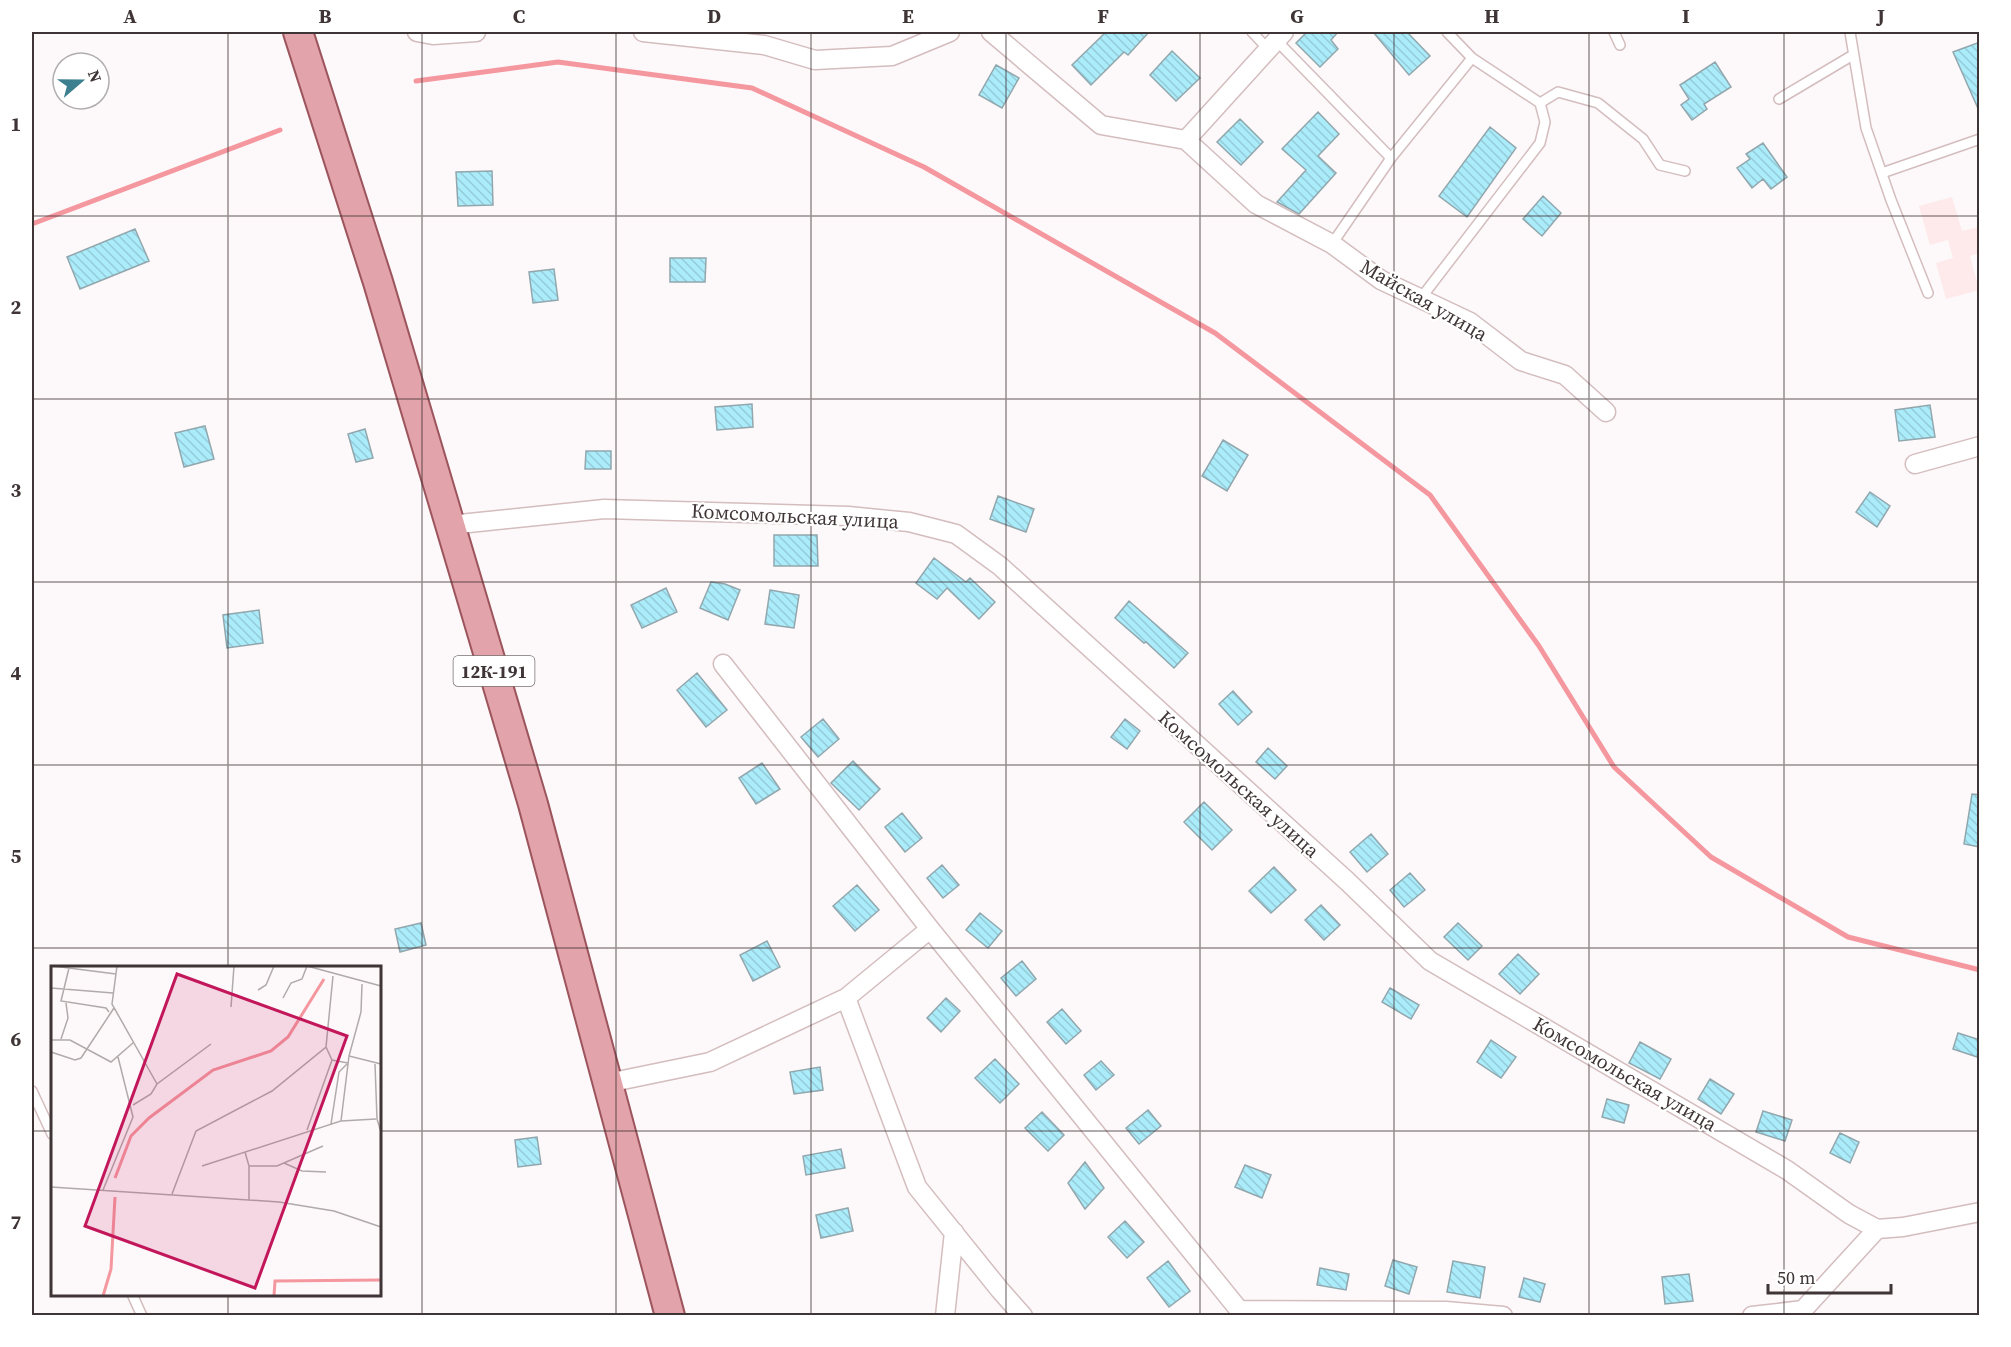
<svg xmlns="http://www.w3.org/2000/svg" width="2011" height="1347" font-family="'Source Serif 4',serif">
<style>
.built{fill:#feeaeb}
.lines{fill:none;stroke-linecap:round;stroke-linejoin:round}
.stream{stroke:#f5979f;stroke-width:5}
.building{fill:url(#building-back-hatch);stroke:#91a7ad;stroke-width:1.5}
.service-casing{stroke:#d4bdbe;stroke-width:12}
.minor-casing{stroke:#d4bdbe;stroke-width:21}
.primary-casing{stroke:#9d555d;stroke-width:32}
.service{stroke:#fff;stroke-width:9}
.minor{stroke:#fff;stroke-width:18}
.primary{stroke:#e3a3aa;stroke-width:28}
.grid{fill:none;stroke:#3f3536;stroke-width:1.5;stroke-opacity:0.55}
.labels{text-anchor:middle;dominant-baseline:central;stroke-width:4.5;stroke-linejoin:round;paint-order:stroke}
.shield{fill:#fff;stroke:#797272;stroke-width:1.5}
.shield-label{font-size:18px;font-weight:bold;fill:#3f3536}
.street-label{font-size:20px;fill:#3f3536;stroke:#fff}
.inset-river{fill:none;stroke:#f5979f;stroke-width:3}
.inset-road{fill:none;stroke:#b1aaab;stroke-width:1.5}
.view{fill:#c2185b;fill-opacity:0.15;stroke:#c2185b;stroke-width:3}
.inset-edge{fill:none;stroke:#3f3536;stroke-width:3}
.neatline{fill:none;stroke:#3f3536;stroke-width:2}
.grid-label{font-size:20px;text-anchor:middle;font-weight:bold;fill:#3f3536}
</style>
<defs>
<pattern id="building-back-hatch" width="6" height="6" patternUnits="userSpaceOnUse" patternTransform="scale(1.5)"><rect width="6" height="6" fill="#abecfb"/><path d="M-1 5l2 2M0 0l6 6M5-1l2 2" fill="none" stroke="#94cbd8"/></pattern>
</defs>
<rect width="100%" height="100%" fill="#fdf8f9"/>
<!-- built -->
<path class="built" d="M1952,197L1962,231L1979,227V253L1970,256L1979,290L1946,299L1936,263L1953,258L1948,240L1930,245L1919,206Z"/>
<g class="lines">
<!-- stream -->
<path class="stream" d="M416,81L558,62L752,88L924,167L1215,333L1430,495L1539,646L1614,767L1711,857L1848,937L1980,970
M32,224L280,130"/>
</g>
<!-- building -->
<path class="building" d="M1106,32H1149L1128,55L1124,52L1091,85L1072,65Z
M1307,32H1338L1331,40L1338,49L1320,67L1296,43Z
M1373,32H1407L1430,56L1409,75Z
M1980,42V113L1953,52Z
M1172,51L1200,78L1176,101L1150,75Z
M1715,62L1731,87L1704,104L1707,109L1692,120L1681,105L1689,99L1680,85Z
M996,65L1019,78L1002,108L979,95Z
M1318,112L1339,134L1318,156L1336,173L1299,214L1277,202L1306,170L1282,149Z
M1240,119L1263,142L1241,165L1217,142Z
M1490,127L1516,148L1467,217L1439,196Z
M1763,143L1787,177L1771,189L1763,179L1752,188L1737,168L1750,159L1746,154Z
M492,171L493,205L458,206L456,172Z
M1543,196L1561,213L1542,236L1523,219Z
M135,229L149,261L80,289L67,257Z
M670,258H706L705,282H670Z
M554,269L558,300L533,303L529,272Z
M752,404L753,427L717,430L715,407Z
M1930,405L1935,437L1899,441L1895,410Z
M205,426L214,459L184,467L175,433Z
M365,429L373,458L356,462L348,434Z
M1223,440L1248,455L1227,491L1202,476Z
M586,451H611V469H585Z
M1870,492L1890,506L1877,527L1856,512Z
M998,496L1034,509L1026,532L990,519Z
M774,535H817L818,566H774Z
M934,558L966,582L970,578L995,602L979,619L947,588L937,599L916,583Z
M711,582L725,584L740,590L728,620L700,608Z
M666,588L677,612L642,628L631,605Z
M770,590L799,595L794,628L765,624Z
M1129,601L1188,653L1174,668L1146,642L1144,643L1115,618Z
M259,610L263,643L227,648L223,615Z
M697,673L727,710L706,727L677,690Z
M1233,691L1252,712L1238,725L1219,704Z
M823,719L839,739L818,757L801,737Z
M1125,719L1140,731L1127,749L1111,737Z
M1268,748L1287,766L1275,779L1256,762Z
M853,761L880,789L859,810L831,783Z
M762,763L780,789L756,804L739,778Z
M1972,794L1980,795V847L1964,844Z
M1204,802L1232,830L1212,850L1184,822Z
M902,813L922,838L905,852L885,827Z
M1371,834L1388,854L1367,872L1350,852Z
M942,865L959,885L943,898L927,878Z
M1274,867L1296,890L1271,913L1249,891Z
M1410,873L1425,890L1404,907L1390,890Z
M857,885L879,910L855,931L833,906Z
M1321,905L1340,925L1324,940L1305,920Z
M980,913L1002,931L988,948L966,930Z
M421,923L426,945L400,952L395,929Z
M1458,923L1482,946L1468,960L1444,937Z
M767,941L780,967L753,981L740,955Z
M1518,954L1539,974L1520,994L1499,974Z
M1022,961L1036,979L1016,996L1001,978Z
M1390,988L1419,1005L1411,1019L1382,1002Z
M946,998L960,1011L941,1032L927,1018Z
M1062,1009L1081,1031L1066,1044L1047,1022Z
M1958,1033L1980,1040L1977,1057L1953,1049Z
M1491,1040L1516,1057L1501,1078L1477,1062Z
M1640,1042L1671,1059L1660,1079L1629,1063Z
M995,1059L1019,1084L1000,1103L975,1078Z
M1101,1061L1114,1075L1096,1090L1084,1075Z
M820,1067L823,1090L794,1094L790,1072Z
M1710,1079L1734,1094L1721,1114L1698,1099Z
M1607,1099L1629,1105L1624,1123L1602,1117Z
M1148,1110L1161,1126L1139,1144L1126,1128Z
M1763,1111L1792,1120L1785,1141L1756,1132Z
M1042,1112L1064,1135L1048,1151L1025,1128Z
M1840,1133L1859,1142L1850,1163L1830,1153Z
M537,1137L541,1164L518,1167L515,1140Z
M841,1149L845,1168L806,1175L803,1156Z
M1085,1162L1104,1188L1085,1209L1068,1183Z
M1245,1165L1271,1175L1262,1198L1235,1187Z
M848,1208L853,1231L821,1238L816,1215Z
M1125,1221L1144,1242L1127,1258L1108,1237Z
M1393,1260L1417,1267L1409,1294L1385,1286Z
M1168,1261L1190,1291L1169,1307L1147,1278Z
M1453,1261L1485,1267L1480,1298L1447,1292Z
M1320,1268L1349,1274L1346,1290L1317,1285Z
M1689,1274L1693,1301L1665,1304L1662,1277Z
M1524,1278L1545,1284L1540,1302L1519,1297Z"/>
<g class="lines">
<!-- service casing -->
<g class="service-casing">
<path id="service" d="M1252,32L1268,49
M1614,32L1620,45
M1850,32L1866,128L1891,200L1928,293
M1276,40L1391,158L1332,244
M1779,99L1853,55
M1540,103L1558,92L1598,103L1643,139L1660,165L1685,171
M1391,158L1472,58
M1882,173L1980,139
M1421,298L1540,143L1545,122L1540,103L1472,58L1447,32
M32,1091L52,1134
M132,1294L142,1316"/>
</g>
<!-- minor casing -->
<g class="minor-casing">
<path id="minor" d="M417,32L433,35L476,32
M643,32L764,45L815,60L892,56L950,32
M991,32L1101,125L1186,140L1256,204L1332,244L1381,280L1470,322L1521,361L1565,375L1606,412
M1186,140L1284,32
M1915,464L1980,446
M450,525L604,509L848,516L909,522L956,534L1000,566L1347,881L1430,961L1787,1170L1849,1214L1877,1229L1903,1227L1980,1212
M723,664L930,929L1244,1316
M846,998L917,1187L1000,1290L1023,1316
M608,1083L710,1062L846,998L930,929
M1239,1310L1446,1311L1503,1316
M945,1316L954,1232
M1752,1316L1803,1310
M1804,1316L1803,1310L1877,1229"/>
</g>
<!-- primary casing -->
<g class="primary-casing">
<path id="primary" d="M298,32L378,282L533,804L670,1316"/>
</g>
<!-- service -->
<use href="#service" class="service"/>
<!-- minor -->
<use href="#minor" class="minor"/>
<!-- primary -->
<use href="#primary" class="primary"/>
</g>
<!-- grid -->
<path class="grid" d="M228,32V968M422,32V1316M616,32V1316M811,32V1316M1006,32V1316M1200,32V1316M1394,32V1316M1589,32V1316M1784,32V1316M32,216H1980M32,399H1980M32,582H1980M32,765H1980M32,948H1980M32,1131H52M380,1131H1980M228,1294V1316"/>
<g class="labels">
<!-- shield labels -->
<rect class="shield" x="453.5" y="656" width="81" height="30" rx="4.5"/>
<g class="shield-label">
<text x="494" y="671">12К-191</text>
</g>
<!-- street labels -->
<g class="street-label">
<text transform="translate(1424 300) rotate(30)">Майская улица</text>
<text transform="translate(795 516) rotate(3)">Комсомольская улица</text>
<text transform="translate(1239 784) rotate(42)">Комсомольская улица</text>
<text transform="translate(1625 1074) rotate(30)">Комсомольская улица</text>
</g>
</g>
<!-- overview -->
<g transform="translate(51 966)">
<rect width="330" height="330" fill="#fdf8f9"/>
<path class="inset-river" d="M64,212L80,170L98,152L162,104L220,85L237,71L273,13M52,330L60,303L64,231M223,330L224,315L330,314"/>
<path class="inset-road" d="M2,0L65,8M66,0L61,38L106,118M256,0L330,20M18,2L10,35L55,42L58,46M311,18L310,46L298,90L330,98M0,22L62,27M207,24L215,19L223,0M232,32L240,17L251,13L256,0M180,41L183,0M10,73L17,52L15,37M0,74H19L60,96L83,76M275,81L281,94L297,97M0,86L24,94L30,92L63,42M324,98L326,153L330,166M82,139L100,128L106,118L160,78M290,155L325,153M280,158L288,106L296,98M256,164L281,94M194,186L198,200V234M233,197L251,205L275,206M151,200L290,155L298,90M198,200H226L272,180M0,221L228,236L283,245L330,261M52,224L82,151L67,91M121,228L145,165L221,125L275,81L282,10"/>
<path class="view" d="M126,8L296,70L204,322L34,260Z"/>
<rect width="330" height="330" class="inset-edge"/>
</g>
<!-- border -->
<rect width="2011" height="1347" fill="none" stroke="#ffffff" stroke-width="66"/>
<!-- north arrow -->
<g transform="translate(81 81) rotate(70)"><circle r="28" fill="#ffffff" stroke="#b2aeaf" stroke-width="1.5"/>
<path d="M0-4.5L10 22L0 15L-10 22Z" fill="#3c808f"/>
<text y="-9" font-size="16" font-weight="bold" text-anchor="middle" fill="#3f3536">N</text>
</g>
<!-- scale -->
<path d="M1768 1284v9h123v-9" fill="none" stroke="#3f3536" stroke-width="3"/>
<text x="1777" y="1284" font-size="18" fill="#3f3536" stroke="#ffffff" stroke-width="4.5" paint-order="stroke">50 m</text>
<rect x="33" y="33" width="1945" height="1281" class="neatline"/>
<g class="grid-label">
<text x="130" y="23">A</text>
<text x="325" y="23">B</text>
<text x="519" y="23">C</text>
<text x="714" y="23">D</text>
<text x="908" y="23">E</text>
<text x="1103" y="23">F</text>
<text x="1297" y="23">G</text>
<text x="1492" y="23">H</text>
<text x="1686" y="23">I</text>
<text x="1881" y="23">J</text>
<text x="16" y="131">1</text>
<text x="16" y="314">2</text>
<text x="16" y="497">3</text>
<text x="16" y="680">4</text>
<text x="16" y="863">5</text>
<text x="16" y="1046">6</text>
<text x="16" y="1229">7</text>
</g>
</svg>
